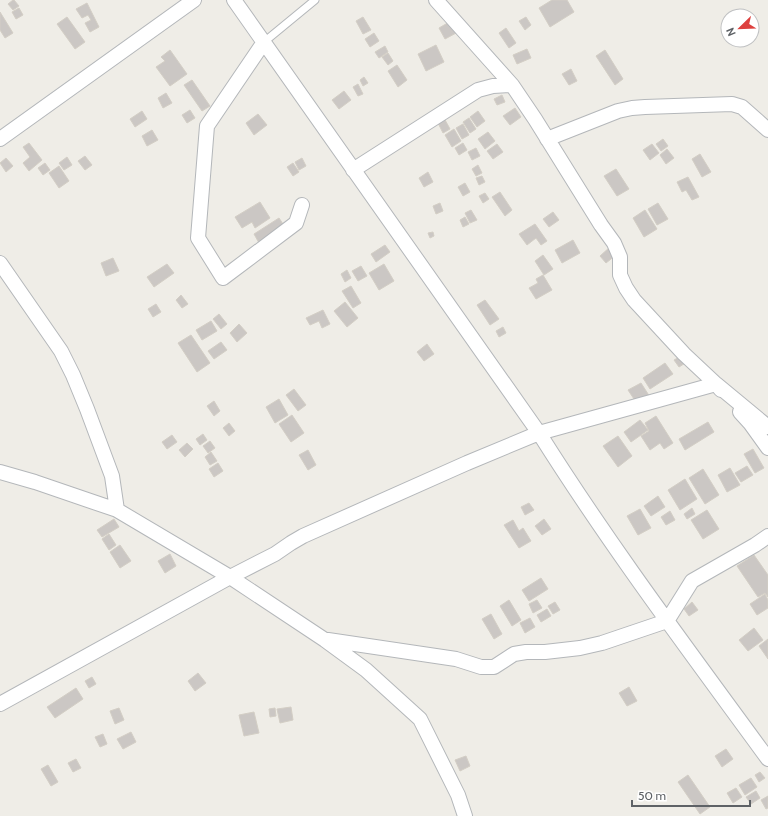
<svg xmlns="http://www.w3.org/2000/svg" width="768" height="816" font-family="Cabin,sans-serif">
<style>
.building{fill:#cbc7c4;stroke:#d3cec5}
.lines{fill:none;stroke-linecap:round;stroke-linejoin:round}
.service-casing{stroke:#b4b7ba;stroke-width:9}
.minor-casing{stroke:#b4b7ba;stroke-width:16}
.service{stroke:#fff;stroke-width:7}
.minor{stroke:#fff;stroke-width:14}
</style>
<rect width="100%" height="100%" fill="#efede7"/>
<!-- building -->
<path class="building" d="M13,0H14L19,6L13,10L8,4Z
M552,0H567L574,12L550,27L539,8Z
M87,3L99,27L90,32L85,23L91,20L88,15L82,18L76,9Z
M19,8L23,15L16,19L12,12Z
M0,12L13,33L5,38L0,30Z
M67,17L85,42L75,49L57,24Z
M363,17L371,30L363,34L356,21Z
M526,17L531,25L525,30L519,21Z
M451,21L458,32L445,39L439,28Z
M506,28L516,43L509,48L499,33Z
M374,33L379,41L370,47L365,39Z
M436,45L444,62L426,71L418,54Z
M385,46L388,52L379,58L375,52Z
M527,49L531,58L517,64L513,55Z
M170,50L187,74L170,86L156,67L165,61L161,57Z
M605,50L623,79L615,85L596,56Z
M388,53L393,61L388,65L382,57Z
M397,65L407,80L398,87L388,71Z
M571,69L577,81L569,85L562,74Z
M364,77L368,83L363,86L360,80Z
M192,80L210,106L202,111L184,85Z
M358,84L363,94L358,96L353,87Z
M344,91L351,100L339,109L332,100Z
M166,93L172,103L163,108L158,98Z
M502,95L505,102L497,105L494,99Z
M515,108L521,117L510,125L503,116Z
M190,110L195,118L187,123L182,115Z
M142,111L147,119L135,127L130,119Z
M478,111L485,121L477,127L470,117Z
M258,114L267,125L254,135L246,123Z
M444,118L450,129L443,133L437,121Z
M469,118L476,129L470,133L463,122Z
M463,124L469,135L462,139L456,128Z
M454,129L461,141L452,147L445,135Z
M152,130L158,140L147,146L142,136Z
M488,132L495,141L485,149L478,139Z
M663,139L668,146L661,151L656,144Z
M29,143L42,160L29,171L23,163L30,157L23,147Z
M463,143L467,150L459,155L455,148Z
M497,144L503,152L493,159L487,151Z
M652,144L659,153L650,160L643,150Z
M476,148L480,156L472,160L468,152Z
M667,149L674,158L666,164L660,155Z
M700,154L711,172L702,177L692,159Z
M85,156L92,165L85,170L78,161Z
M67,157L72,165L64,170L59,163Z
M6,158L13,166L6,172L0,163Z
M302,158L306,166L299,170L295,162Z
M45,163L50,170L43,175L38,168Z
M293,163L299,172L293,176L287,167Z
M478,165L482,173L476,176L472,169Z
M59,166L69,181L59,188L49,173Z
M616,169L629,189L617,196L604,176Z
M428,172L433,182L424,187L419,178Z
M482,176L485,182L479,185L476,178Z
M688,177L699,197L692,200L686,190L682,192L677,182Z
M465,183L470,192L463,196L458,187Z
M500,192L512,210L505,216L492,197Z
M485,193L489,199L483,203L479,196Z
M260,202L270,218L255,228L252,222L242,228L235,217Z
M440,203L443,211L436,214L433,206Z
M658,203L668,219L657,225L648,209Z
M471,210L477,220L470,223L465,213Z
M645,210L657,229L644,237L633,218Z
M553,212L559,220L549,227L543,219Z
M465,217L469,224L463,227L460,220Z
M279,218L285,227L259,243L254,234Z
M535,224L547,241L541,245L536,238L527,245L519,234Z
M433,232L434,236L430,238L428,233Z
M573,240L580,253L562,263L555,250Z
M385,245L390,252L376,262L371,254Z
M610,247L616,255L606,263L600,256Z
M543,255L553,269L544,275L535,261Z
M113,258L119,271L106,276L101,263Z
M167,264L174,273L154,287L147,277Z
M384,264L394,281L379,290L369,273Z
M361,266L367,276L358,281L352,271Z
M347,270L351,278L345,282L341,274Z
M543,275L552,290L536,299L529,288L538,283L536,279Z
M351,286L361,303L353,308L342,291Z
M181,295L188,304L182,308L176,300Z
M485,300L499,319L490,325L477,305Z
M345,302L358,318L347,327L334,311Z
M156,304L161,312L153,317L148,309Z
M323,310L330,324L322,328L319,321L310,325L306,318Z
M219,314L227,324L221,329L213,319Z
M211,321L217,331L202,340L196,330Z
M239,324L247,333L237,342L230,333Z
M503,327L506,333L499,337L496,331Z
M191,335L210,363L197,372L178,343Z
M221,342L227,350L214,359L208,351Z
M427,344L434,354L424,361L417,352Z
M683,355L687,362L679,367L674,360Z
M665,363L673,374L650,389L643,378Z
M641,383L650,397L638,405L628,390Z
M294,389L306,405L298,411L286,395Z
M279,399L288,415L275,423L266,407Z
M214,401L220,411L214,416L207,406Z
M292,415L304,433L291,442L279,424Z
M656,416L673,443L664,449L660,443L650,450L641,436L649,431L645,423Z
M640,420L648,430L631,442L624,432Z
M708,422L714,432L685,450L679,439Z
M229,423L235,431L229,436L223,428Z
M203,434L207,440L200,445L196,439Z
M172,435L177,442L167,449L162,442Z
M618,436L632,456L618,467L603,446Z
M210,441L215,448L208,453L203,446Z
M187,443L193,449L185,457L179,450Z
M753,449L764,468L755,473L744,454Z
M308,450L316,465L308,470L299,455Z
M211,452L217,461L210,465L205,457Z
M218,463L223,471L214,477L209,469Z
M747,466L753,475L741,482L735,473Z
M730,468L740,485L727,492L718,475Z
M703,469L719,495L705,504L689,478Z
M685,479L697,499L680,510L668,490Z
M658,496L665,507L651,516L644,506Z
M529,503L534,510L525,515L521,507Z
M692,508L695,514L687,519L684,514Z
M640,509L651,528L638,535L627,516Z
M707,510L719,529L703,539L691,520Z
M670,511L675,520L666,525L661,517Z
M114,519L119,527L102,537L97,530Z
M544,519L551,529L542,535L535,526Z
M513,520L519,531L523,528L531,541L519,548L504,525Z
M109,534L116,545L109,550L102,539Z
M120,545L131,561L120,568L110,552Z
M170,554L176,566L165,573L158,561Z
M754,555L768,575V597L765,593L758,597L737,566Z
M541,578L548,589L529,601L522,590Z
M765,594L768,600V608L757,615L750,604Z
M509,600L521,620L512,626L500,606Z
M537,600L542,608L533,613L529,604Z
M555,602L560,610L553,614L548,606Z
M692,602L698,610L689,616L684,609Z
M547,609L551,616L541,622L537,615Z
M491,614L502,634L494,639L482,619Z
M530,618L535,627L525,633L520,623Z
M754,628L763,640L748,651L739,640Z
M768,639V659L759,646Z
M198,673L206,683L195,691L188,681Z
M92,677L96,684L89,688L85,681Z
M629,687L637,701L627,706L619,693Z
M76,688L83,699L55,718L47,707Z
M291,707L293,720L280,723L277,709Z
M119,708L124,720L115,724L110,711Z
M275,708L276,716L270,717L269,709Z
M254,712L259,733L244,736L239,715Z
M131,732L136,742L123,749L117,739Z
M103,734L107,744L100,747L95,737Z
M726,749L733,759L722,767L715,756Z
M466,756L470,766L460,771L455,760Z
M76,759L81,768L73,772L68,763Z
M48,765L58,782L51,786L41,769Z
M760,772L765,778L759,782L755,775Z
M688,775L710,807L700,814L678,782Z
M751,778L757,787L745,795L739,785Z
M736,788L742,797L733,803L727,793Z
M756,791L760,798L751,804L746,797Z
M768,796V808L766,809L761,800Z"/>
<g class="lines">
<!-- service casing -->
<g class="service-casing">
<path id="service" d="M264,42L315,0"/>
</g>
<!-- minor casing -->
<g class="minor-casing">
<path id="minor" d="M234,0L539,433C610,546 690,652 768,759
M436,0L512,85L535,119L601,225L614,243L620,257V275L626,288L634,300L684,354L716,384L721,390
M264,42L207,126L198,238L223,278L296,223L302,205
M0,139L194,0
M547,139L618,111L632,108L645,107L732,104L742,107L768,130
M353,170L478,90L493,86L512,85
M0,263L61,351L73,375L87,409L112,476L117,510
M740,412L750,423L768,448
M0,472L35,482L117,510L230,577L325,640L366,670L420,719L458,795L465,816
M328,640L456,659L481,667H494L514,654L526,652H545L580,648L602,643L667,621L692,581L755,545L768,536
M0,704L230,577L275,554L291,543L303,536L467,463L539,433L716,384L768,427"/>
</g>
<!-- service -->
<use href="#service" class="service"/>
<!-- minor -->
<use href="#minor" class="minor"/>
</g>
<!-- north arrow -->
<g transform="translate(740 28) rotate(247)"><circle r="19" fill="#ffffff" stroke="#bfc0c2"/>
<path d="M0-3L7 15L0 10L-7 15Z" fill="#dd403e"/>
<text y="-6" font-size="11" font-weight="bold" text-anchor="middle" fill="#5e6266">N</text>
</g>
<!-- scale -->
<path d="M632 800v6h118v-6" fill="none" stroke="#5e6266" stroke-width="2"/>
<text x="638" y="800" font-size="12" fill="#5e6266" stroke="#ffffff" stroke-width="3" paint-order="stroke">50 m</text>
</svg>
